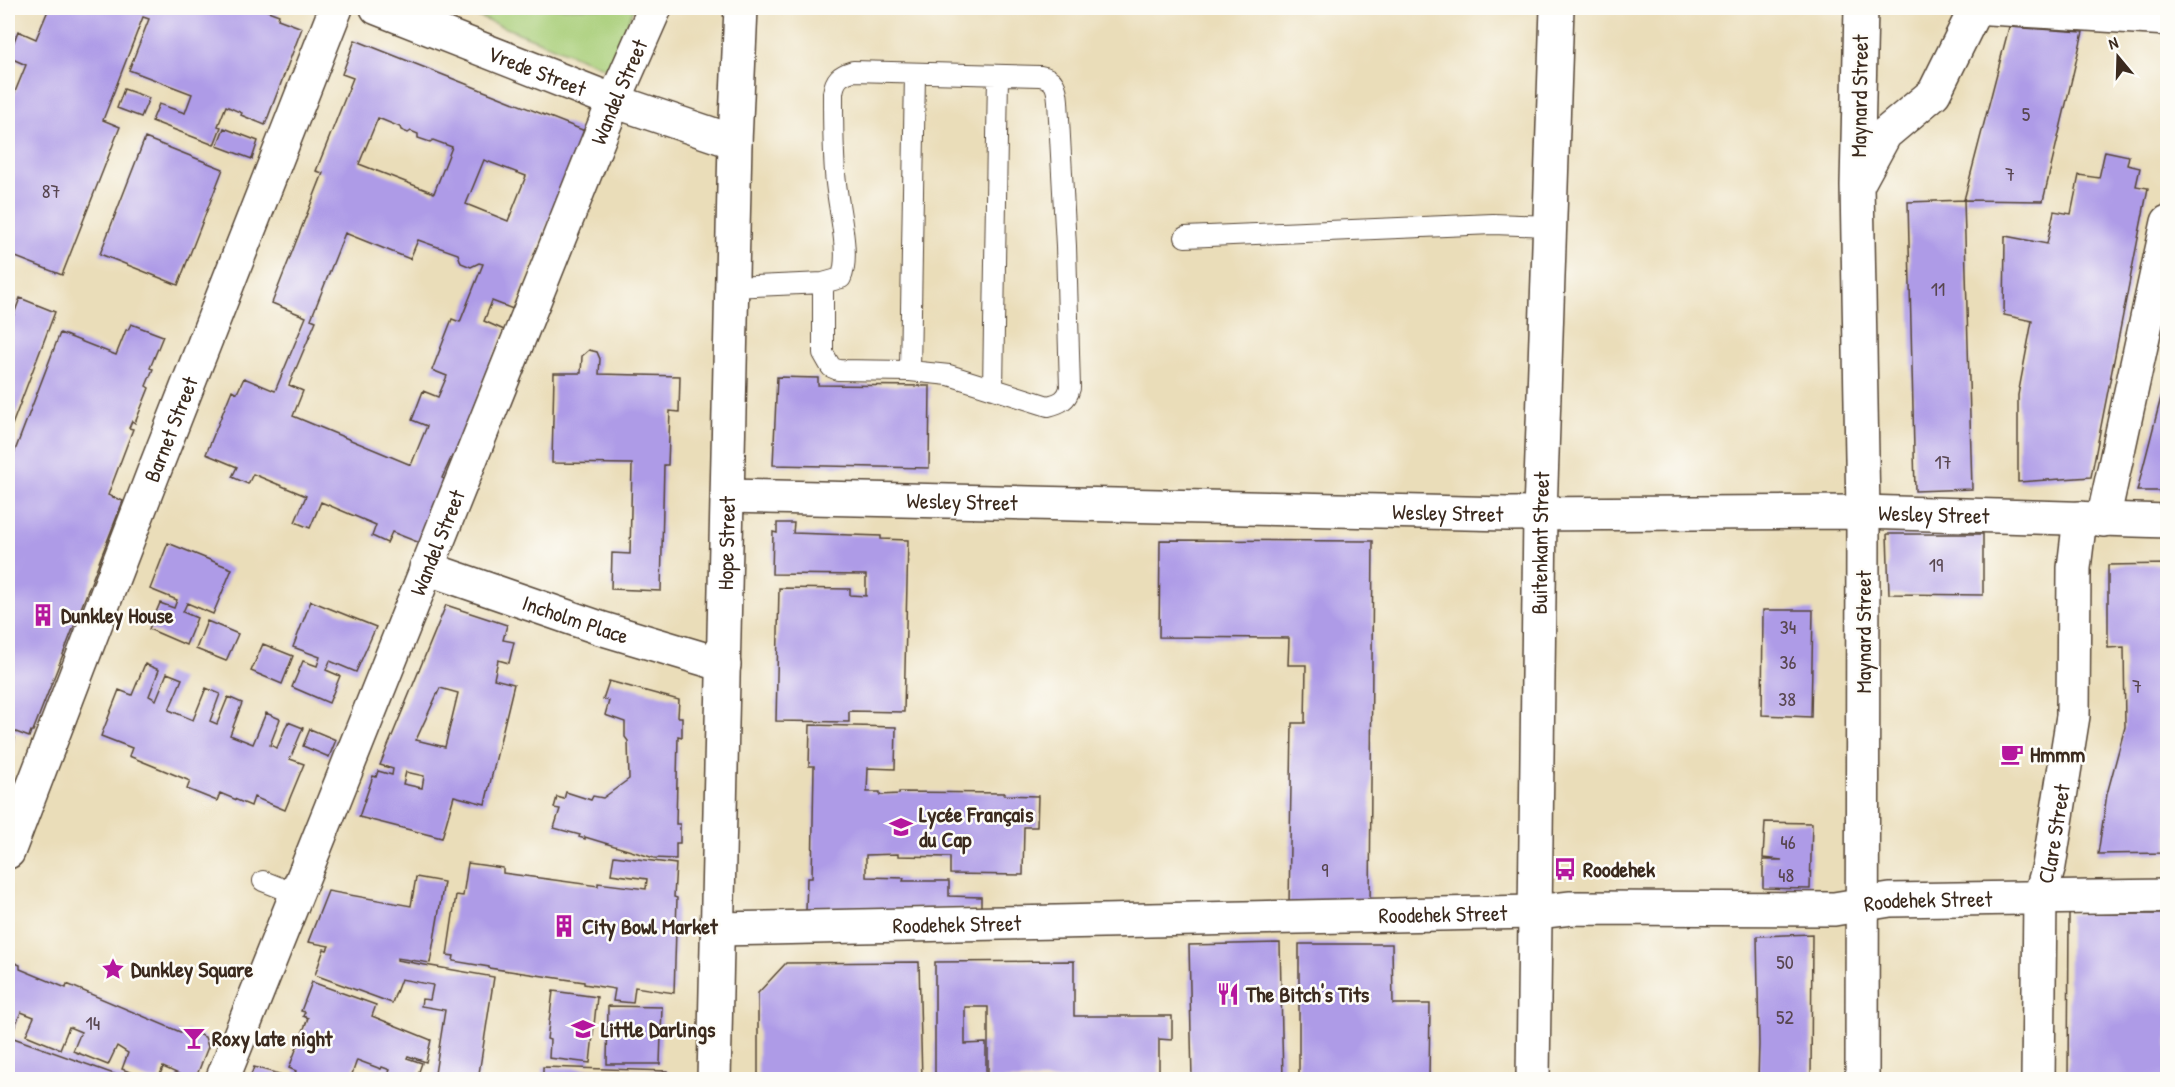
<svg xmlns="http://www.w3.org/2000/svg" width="2175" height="1087" font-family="'Patrick Hand',sans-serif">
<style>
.green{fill:#a8ce78;stroke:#727c4b;stroke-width:1.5}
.building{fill:#ae9be7;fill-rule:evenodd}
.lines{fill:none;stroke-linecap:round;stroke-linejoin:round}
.service-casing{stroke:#554535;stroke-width:22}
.minor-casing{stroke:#554535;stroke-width:36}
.tertiary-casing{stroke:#554535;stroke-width:36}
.service{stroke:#fff;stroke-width:20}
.minor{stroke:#fff;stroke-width:33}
.tertiary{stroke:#fff;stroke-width:33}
.labels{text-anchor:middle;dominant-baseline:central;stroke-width:5;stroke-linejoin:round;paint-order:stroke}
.number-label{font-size:20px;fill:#584650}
.street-label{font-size:22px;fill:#3b2a1e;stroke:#fdfcf7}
.poi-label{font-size:22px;font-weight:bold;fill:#3b2a1e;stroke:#fdfcf7;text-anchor:start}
</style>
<rect width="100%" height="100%" fill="#fdfcf7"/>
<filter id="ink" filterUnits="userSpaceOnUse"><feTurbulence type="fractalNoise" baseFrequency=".0167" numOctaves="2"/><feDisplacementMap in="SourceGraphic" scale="12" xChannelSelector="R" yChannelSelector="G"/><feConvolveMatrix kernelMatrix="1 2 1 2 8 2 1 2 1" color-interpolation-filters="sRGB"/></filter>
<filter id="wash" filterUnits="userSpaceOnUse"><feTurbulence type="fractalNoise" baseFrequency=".008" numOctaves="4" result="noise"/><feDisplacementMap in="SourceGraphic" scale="24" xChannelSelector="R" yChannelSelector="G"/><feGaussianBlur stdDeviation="1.35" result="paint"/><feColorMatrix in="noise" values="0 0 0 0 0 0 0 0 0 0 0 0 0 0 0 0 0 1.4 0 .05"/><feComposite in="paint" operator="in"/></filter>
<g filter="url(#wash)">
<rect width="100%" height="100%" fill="#eaddb9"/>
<!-- green -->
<path class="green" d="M471,8H634L608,69L469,13Z"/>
<g id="blocks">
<!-- building -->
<path class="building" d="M49,8H260L279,15L278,19L302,28L265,125L241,115L242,113L226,106L218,126L221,127L214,145L152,121L159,104L185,113L192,94L129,70L149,19L143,17L103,120L120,127L62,275L8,254V109L26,65L8,57L18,31L36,39Z
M2009,27L2083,32L2043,201L1964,200L1972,489L1915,491L1908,202L1964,200Z
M355,40L585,131L513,309L492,301L484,321L504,330L454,456H452L442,478L446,480L420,543L392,532L387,543L372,536L376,525L321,502L310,528L295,522L306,496L253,474L248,484L232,477L237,467L206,454L232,390L237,393L244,378L275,391L306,317L272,303L323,173L316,171L353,78L342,74ZM378,118L400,127L401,130L408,133L411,131L418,134V138L430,142L433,140L452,147L434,193L359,164ZM484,160L526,176L508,221L466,204ZM345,233L410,259L418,240L458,254L461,263L471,267L479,263L483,264L460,322L452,319L432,370L447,376L438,397L423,391L412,420L427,426L411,465L293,416L303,391L289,385L316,321L311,319Z
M124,89L149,98L141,117L117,108Z
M224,128L258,141L252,159L217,146Z
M145,138L223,169L178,285L100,254Z
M2105,151L2129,156L2127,165L2140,168L2136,186L2148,188L2091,477L2018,482V395L2032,321L2004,315L2005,236L2047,244L2054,211L2071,214L2079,175L2099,178Z
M20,298L55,312L12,425L8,423V330Z
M131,324L163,336L150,368L153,369L146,386L149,388L135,423L132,421L129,428L133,429L108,495L123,501L33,731H31L29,737L8,729V500L12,488L8,486V469L60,333L116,355L126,330H128Z
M589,350L597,352L600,359L599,374L680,376L679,412L670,411L668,465H664L661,591L611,589L612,553L630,554L632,464L552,463L554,373H581L582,356Z
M2167,374L2168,491H2137Z
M777,377L818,378V385L930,386L929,468L773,465Z
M777,523H794L793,533L881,536V539L908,540L904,712L849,711V722L776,721L779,588L850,589V595L866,596V575L772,574L773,532L777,533Z
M1887,534H1983V595L1889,594Z
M1160,540L1373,541L1370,905H1289L1292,723H1305L1306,665H1288L1289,638L1159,637Z
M168,543L232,569L213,614L187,603L183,612L197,618L186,645L149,629L160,603L174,608L177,600L150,589Z
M2168,564V853L2098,854L2107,794L2125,727L2124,647L2108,648V565Z
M311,601L376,627L356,672L330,661L326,670L340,676L329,703L292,687L303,661L317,666L320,657L293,647Z
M446,605L507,625L503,640L514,642L509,663L498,660L494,679L514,684L485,804L454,796L442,838L359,817L373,776L376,777L378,771L392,775L393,769L380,765ZM440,688L458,693L445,747L416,740ZM406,772L424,776L422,788L403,784Z
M1763,610H1813L1811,717L1762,715Z
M207,621L238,634L226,661L196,649Z
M263,644L293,656L282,684L251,671Z
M145,664L159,670L149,696L156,700L167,673L182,679L169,710L193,720L206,688L220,694L210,721L217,724L228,697L242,703L230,735L253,744L266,713L280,719L270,745L277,748L288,722L303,728L290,759L304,764L285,810L254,797L251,806L220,793L217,801L187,789L190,781L129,756L132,748L101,736L119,690L132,695Z
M609,681L679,700L678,717H682V737L678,736L676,824H680V843H676V859L654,858L585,837V839L579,837L580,835L554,828L560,809L554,808L557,797L564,799L566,792L591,800L593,796L603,798L629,779L628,741L625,737V722L605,715L609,701L603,699Z
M810,725L896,727L895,769L868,768L867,792H880V795L899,794V792L1005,793L1004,795L1038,796L1037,827H1024L1023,875L950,874V857L898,856V854L866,855V877L904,878L903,881H949V896L981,897V909L806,911L807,878H812L814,766H809Z
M310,729L336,740L329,757L303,746Z
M8,735L15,738L8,757Z
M1765,822L1812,823L1810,889L1763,888V860H1782L1763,858Z
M614,856L676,864L674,897L677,898L674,993L635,987L633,1003L613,1001L615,989L584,984V982L489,968V967L453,961L454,956L447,955L456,895L463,896L468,863L503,868V873L598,886V883L646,889L647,879L611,874Z
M416,877L444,882L430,963L397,958V960L494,977L478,1080H434L445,1010L421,1006L422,999L430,1000L433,985L401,979L392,1003L315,975L324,949L327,950L329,946L308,942L328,891L411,906Z
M2069,914H2168V1080H2068Z
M1812,934L1811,1080H1758L1759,1044L1757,936Z
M1280,943L1283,1080H1192L1189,945Z
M1299,944H1392L1393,1004H1430L1429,1080H1299Z
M8,960L20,965V969L66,988L67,984L185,1034L187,1030L205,1037L208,1047L195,1080H176L179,1074L163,1067L158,1080H150L122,1069L128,1053L117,1046L108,1065L73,1051L81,1032L69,1027L60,1049L26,1035L34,1017L21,1012L13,1031L8,1029Z
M1074,961V1016H1172V1040L1159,1039V1080H988V1007H965V1044L986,1043V1080H935V962Z
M919,962L922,1080H758V993L786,963Z
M312,982L376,1005L372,1016L431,1040L426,1062L408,1056L407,1058L422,1063L416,1080H386L390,1070L382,1067L381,1069L357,1060L350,1080H309L295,1074L296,1071L289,1068L308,1018L303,1016L305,1012L301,1011Z
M553,991L597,997L590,1063L549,1058L550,1040L547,1039Z
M608,1006L662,1007L660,1064H607Z
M8,1036L128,1079V1080H8Z
M254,1067L297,1079V1080H249Z
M543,1067L668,1071V1080H543Z"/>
</g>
</g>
<g filter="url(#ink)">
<use href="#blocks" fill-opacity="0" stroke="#554535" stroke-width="1.5"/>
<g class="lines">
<!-- service casing -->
<g class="service-casing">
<path id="service" d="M1185,237L1493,224L1550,226
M732,287L823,283L841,278C852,254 836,201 835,172C833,146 833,120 833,93C835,79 840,75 853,71L1040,76C1055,78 1057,88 1058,101L1066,246L1070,388C1067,400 1060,403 1048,406L949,375L910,371L838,370L831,367L823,353V283
M910,371L915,73
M993,389L998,75
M263,881L296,894"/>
</g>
<!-- minor casing -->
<g class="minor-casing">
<g id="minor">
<path id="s1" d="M377,8L614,101L735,142"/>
<path d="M1861,8L1857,185L1863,512L1862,1080"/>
<path d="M1989,8L2168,19"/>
<path d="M1860,180L1885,134L1934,93L1976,8"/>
<path id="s2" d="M728,496L1508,514L1863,512L2168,521"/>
<path d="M2103,520L2168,222"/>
<path id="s3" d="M426,568L600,628L724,665"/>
<path id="s4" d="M8,852L153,474L336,8"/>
<path id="s5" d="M717,929L1537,912L1571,908L1834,909L1890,900L2168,896"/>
<path id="s6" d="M222,1080L614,101L655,8"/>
<path id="s7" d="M714,1080L735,142L741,8"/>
<path id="s8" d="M2038,1080L2040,897L2049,866L2073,716L2074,568L2080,518"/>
</g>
</g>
<!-- tertiary casing -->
<g class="tertiary-casing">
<g id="tertiary">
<path id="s9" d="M1533,1080L1540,514L1557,8"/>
</g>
</g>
<!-- service -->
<use href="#service" class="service"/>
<!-- minor -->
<use href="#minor" class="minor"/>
<!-- tertiary -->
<use href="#tertiary" class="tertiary"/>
</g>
</g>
<!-- icons -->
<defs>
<g id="building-bare" transform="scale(1.8)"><path d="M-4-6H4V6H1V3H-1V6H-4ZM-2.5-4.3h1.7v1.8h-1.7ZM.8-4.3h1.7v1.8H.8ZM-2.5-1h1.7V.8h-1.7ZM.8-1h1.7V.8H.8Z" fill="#b5179e" stroke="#fdfcf7" stroke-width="2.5" paint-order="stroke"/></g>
<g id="cafe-bare" transform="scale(1.8)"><path d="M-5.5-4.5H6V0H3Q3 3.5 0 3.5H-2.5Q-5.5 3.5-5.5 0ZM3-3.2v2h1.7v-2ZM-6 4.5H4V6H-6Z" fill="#b5179e" stroke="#fdfcf7" stroke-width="2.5" paint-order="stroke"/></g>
<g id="school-bare" transform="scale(1.8)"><path d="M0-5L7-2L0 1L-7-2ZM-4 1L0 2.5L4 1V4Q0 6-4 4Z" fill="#b5179e" stroke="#fdfcf7" stroke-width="2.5" paint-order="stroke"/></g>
<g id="bus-bare" transform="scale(1.8)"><path d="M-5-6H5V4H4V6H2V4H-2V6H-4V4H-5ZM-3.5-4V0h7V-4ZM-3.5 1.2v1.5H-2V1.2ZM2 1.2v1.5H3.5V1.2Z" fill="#b5179e" stroke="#fdfcf7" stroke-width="2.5" paint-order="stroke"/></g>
<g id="sight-bare" transform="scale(1.8)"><path d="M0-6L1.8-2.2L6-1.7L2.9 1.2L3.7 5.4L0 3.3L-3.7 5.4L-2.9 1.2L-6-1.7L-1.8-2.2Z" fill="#b5179e" stroke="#fdfcf7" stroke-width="2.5" paint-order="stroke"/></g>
<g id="restaurant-bare" transform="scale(1.8)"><path d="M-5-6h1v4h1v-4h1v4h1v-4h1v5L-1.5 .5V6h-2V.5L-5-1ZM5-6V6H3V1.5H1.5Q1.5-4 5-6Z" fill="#b5179e" stroke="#fdfcf7" stroke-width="2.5" paint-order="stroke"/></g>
<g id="bar-bare" transform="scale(1.8)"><path d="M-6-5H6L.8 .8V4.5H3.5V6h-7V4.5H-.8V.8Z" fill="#b5179e" stroke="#fdfcf7" stroke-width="2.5" paint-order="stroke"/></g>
</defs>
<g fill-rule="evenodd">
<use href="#building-bare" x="43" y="615"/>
<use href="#cafe-bare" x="2012" y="754"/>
<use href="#school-bare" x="901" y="827"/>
<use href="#bus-bare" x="1565" y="869"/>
<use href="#building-bare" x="564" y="926"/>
<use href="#sight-bare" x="113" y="969"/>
<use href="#restaurant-bare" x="1228" y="994"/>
<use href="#school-bare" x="583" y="1029"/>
<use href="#bar-bare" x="194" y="1038"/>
</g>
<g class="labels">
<!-- number labels -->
<g class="number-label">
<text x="2026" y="113">5</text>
<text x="2010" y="173">7</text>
<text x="51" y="190">87</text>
<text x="1938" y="288">11</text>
<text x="1943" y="461">17</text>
<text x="1936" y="564">19</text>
<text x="1788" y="626">34</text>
<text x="1788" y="661">36</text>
<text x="2137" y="685">7</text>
<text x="1787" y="698">38</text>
<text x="1788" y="841">46</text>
<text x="1325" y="869">9</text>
<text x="1786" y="874">48</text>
<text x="1785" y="961">50</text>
<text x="1785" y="1016">52</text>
<text x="93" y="1022">14</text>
</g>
<!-- street labels -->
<g class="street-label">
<text stroke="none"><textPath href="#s1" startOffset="172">Vrede Street</textPath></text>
<text stroke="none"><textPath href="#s6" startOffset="1065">Wandel Street</textPath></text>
<text transform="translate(1859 96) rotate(-89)">Maynard Street</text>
<text stroke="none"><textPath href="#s4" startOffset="453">Barnet Street</textPath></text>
<text stroke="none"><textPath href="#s2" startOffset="234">Wesley Street</textPath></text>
<text stroke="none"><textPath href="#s2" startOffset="720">Wesley Street</textPath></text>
<text stroke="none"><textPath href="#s2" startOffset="1206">Wesley Street</textPath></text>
<text stroke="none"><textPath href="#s6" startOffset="579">Wandel Street</textPath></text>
<text stroke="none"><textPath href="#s7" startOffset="537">Hope Street</textPath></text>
<text stroke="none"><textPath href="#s9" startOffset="537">Buitenkant Street</textPath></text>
<text stroke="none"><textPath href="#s3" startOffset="158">Incholm Place</textPath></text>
<text transform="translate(1863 632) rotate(-90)">Maynard Street</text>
<text stroke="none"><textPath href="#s8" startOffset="248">Clare Street</textPath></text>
<text stroke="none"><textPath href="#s5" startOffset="1212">Roodehek Street</textPath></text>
<text stroke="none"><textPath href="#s5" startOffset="726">Roodehek Street</textPath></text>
<text stroke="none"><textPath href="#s5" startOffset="240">Roodehek Street</textPath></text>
</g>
<!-- poi labels -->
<g class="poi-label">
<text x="61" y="615">Dunkley House</text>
<text x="2030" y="754">Hmmm</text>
<text x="919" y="814">Lycée Français<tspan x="919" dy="25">du Cap</tspan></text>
<text x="1583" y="869">Roodehek</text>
<text x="582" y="926">City Bowl Market</text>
<text x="131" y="969">Dunkley Square</text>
<text x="1246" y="994">The Bitch's Tits</text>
<text x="601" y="1029">Little Darlings</text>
<text x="212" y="1038">Roxy late night</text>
</g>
</g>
<!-- margin -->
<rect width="2175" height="1087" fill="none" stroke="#fdfcf7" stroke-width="30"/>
<!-- north arrow -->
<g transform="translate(2118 57) rotate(341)" stroke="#fdfcf7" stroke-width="4.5" paint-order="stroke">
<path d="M0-4.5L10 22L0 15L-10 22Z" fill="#3b2a1e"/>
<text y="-9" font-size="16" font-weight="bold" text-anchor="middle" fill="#3b2a1e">N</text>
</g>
</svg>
